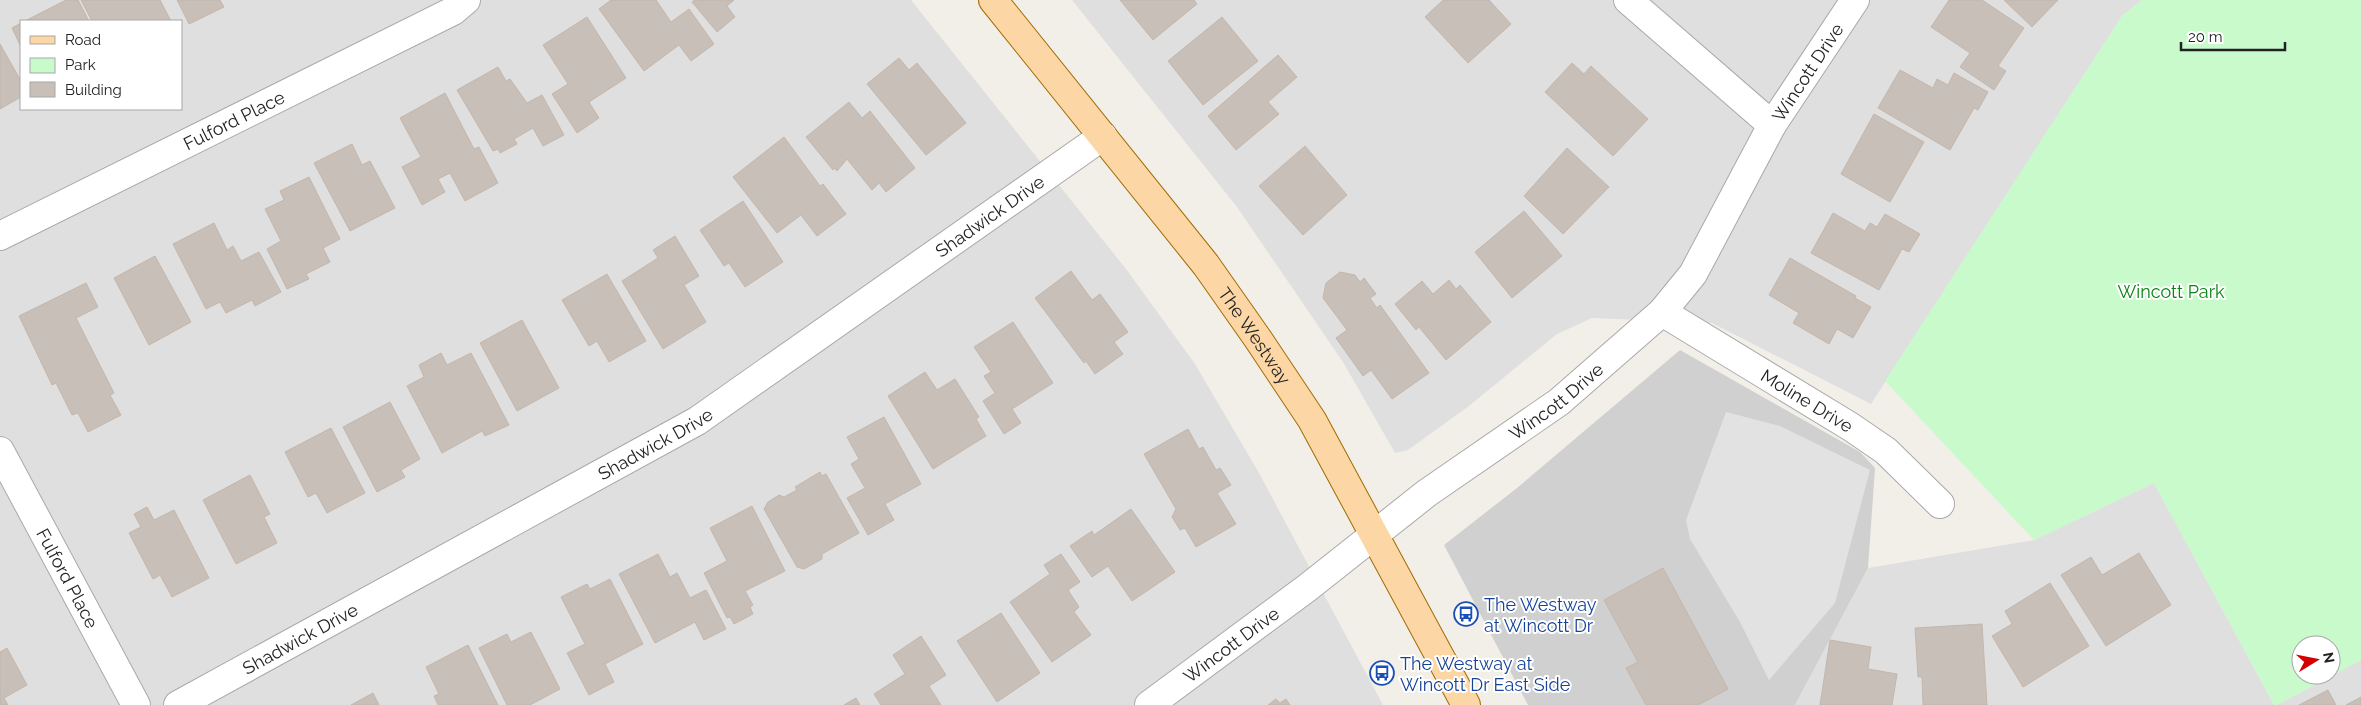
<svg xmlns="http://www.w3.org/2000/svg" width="2361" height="705" font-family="Raleway,sans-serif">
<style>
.residential{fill:#e0dfdf;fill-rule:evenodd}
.religious{fill:#d0d0d0}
.park{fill:#c8facc;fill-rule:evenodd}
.parking{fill:#e2e2e2}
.building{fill:#c7bfb8;stroke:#c4b6ab}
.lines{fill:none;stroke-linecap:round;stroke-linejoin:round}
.minor-casing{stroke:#a9a9a9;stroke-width:30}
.major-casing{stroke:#a06b00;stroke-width:30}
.minor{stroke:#fff;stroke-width:28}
.major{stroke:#fcd6a4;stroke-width:28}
.labels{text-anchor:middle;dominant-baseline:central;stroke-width:4;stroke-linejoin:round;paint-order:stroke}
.street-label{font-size:18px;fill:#222;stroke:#fff}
.park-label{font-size:18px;fill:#0c8416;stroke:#fff}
.transit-label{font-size:18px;fill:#164399;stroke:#fff;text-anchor:start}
</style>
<rect width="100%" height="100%" fill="#f2efe9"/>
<!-- residential -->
<path class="residential" d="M0,0H911L1126,269L1195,364L1259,473L1383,705H0ZM21,21H181V109H21Z
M1072,0H2142L2122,16L1871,404L1712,323L1592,318L1557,334L1469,406L1408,450L1395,453L1343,362L1237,207Z
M2154,483L2274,705H1795L1868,568L2034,540Z
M2361,660V705H2277Z"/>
<!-- religious -->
<path class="religious" d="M1680,350L1860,452L1875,468L1868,568L1795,705H1528L1444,545L1517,488Z"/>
<!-- park -->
<path class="park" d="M2142,0H2361V660L2277,705H2274L2154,483L2034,540L1885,381L2122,16ZM2301,645H2331V675H2301Z"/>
<!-- parking -->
<path class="parking" d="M1726,412L1780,426L1870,470L1835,603L1769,680L1740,622L1690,539L1686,520Z"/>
<!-- building -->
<path class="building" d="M66,0H78L89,21H25Z
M81,0H160L171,21H92Z
M177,0H220L224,7L189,24Z
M611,0H656L671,22L689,9L714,44L691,61L679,45L644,71L599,9Z
M695,0H734L727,6L735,17L717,32L692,2Z
M1120,0H1194L1197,4L1153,40Z
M1443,0H1489L1511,24L1468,63L1425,17Z
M1949,0H1982L2024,28L1998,66L2006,71L1994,90L1960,67L1970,53L1931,27Z
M2004,0H2058L2032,27Z
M587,17L626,78L589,102L599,118L577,133L552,94L568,84L543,45Z
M1222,17L1258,61L1203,105L1168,61Z
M21,23V47L12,28Z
M0,44L21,81V97L0,109Z
M1278,55L1297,77L1268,102L1279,114L1236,150L1208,116Z
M899,58L909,70L917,63L966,123L926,155L867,84Z
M1572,63L1584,74L1591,66L1648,119L1613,156L1545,92Z
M498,67L506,81L510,79L527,103L542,95L564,135L543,146L533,128L514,139L517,144L500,153L498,149L493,151L457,90Z
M1900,70L1933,88L1937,79L1948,85L1954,73L1988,92L1978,110L1974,108L1950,150L1878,108Z
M445,93L474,149L479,147L498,183L465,201L450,173L438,179L445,192L422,205L402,167L421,157L400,118Z
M849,102L862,118L870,111L915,168L886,192L879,183L872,190L847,159L837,171L835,168L833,170L806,137Z
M1874,114L1924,142L1890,202L1841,174Z
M784,137L820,186L823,184L846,214L817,236L801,215L777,233L733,177Z
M352,144L362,165L370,161L395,208L350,231L314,163Z
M1305,146L1347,195L1303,235L1259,186Z
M1567,148L1609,187L1563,234L1524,196Z
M309,177L340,239L323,248L330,262L306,274L309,279L287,289L267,249L281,241L265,209L284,200L280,191Z
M743,201L783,262L745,287L729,263L724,266L700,230Z
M1524,211L1562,256L1512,298L1475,252Z
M1833,213L1865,231L1870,223L1877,227L1885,214L1920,234L1909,252L1902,249L1879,290L1811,253Z
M214,223L227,250L233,246L241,261L259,252L281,292L255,306L252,300L226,313L220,302L206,309L173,244Z
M675,236L699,276L684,285L706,322L663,349L622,281L658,258L653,250Z
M155,256L191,322L149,345L114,278Z
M1790,258L1856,296L1855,298L1871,307L1853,338L1837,329L1829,344L1793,323L1799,313L1769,295Z
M1071,271L1092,300L1100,294L1128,332L1114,342L1123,354L1095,374L1086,361L1084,363L1035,298Z
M1340,272L1355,275L1360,282L1364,278L1376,294L1370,298L1377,308L1380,305L1429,373L1392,399L1371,370L1363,376L1336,338L1347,330L1323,298L1326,283Z
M607,274L646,341L609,362L597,341L589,346L562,300Z
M1449,280L1456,289L1460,285L1491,322L1446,360L1419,327L1416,330L1395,304L1422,281L1433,294Z
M86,283L98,307L76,318L114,393L110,395L121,415L88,432L78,413L72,415L56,383L52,385L19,316Z
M522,320L559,388L517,411L480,343Z
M1013,322L1053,383L1012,409L1021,423L1004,434L983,401L995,393L984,376L991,372L974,347Z
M441,353L447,365L471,353L509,425L485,436L482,431L442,453L407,386L424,377L419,365Z
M925,372L937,390L955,379L979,417L976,419L986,436L933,469L888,396Z
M390,402L420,459L401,470L405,477L377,492L343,427Z
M884,417L921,484L885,504L894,520L868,535L847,498L865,488L851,464L859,459L847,437Z
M331,428L365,493L327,513L316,493L308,497L285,452Z
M1188,429L1199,449L1203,447L1216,470L1220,468L1231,485L1217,493L1236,524L1196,547L1185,528L1180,530L1172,517L1176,509L1144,454Z
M820,472L822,476L826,474L859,533L822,554V559L804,569L797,567L764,509L768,502L779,495L784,497L797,490L795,487Z
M250,475L270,514L264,517L277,543L236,564L203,500Z
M752,506L785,571L745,591L753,605L750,607L753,614L734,624L730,617L727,618L704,573L727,561L710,528Z
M147,507L154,520L174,510L209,578L172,597L160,575L153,579L129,533L141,527L134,514Z
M1131,509L1175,572L1132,601L1108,566L1092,577L1070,546L1092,531L1094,535Z
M2139,553L2171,605L2106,646L2061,575L2091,557L2102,575Z
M658,554L670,577L677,573L690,598L706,590L726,629L704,640L695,622L655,643L619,574Z
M1061,554L1080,582L1068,590L1079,607L1074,612L1091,635L1052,662L1010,602L1050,574L1044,565Z
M1663,568L1728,689L1698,705H1646L1626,668L1638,662L1604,600Z
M610,579L643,644L605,664L614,682L589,695L567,653L585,644L561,597L587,584L590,589Z
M2050,583L2089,646L2023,687L1992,636L2012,624L2005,611Z
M1001,613L1040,673L997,702L957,641Z
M1982,624L1987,705H1923L1922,677H1918L1915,628Z
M531,632L560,689L530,705H507L479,648L507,634L511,642Z
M921,636L946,675L929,686L941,705H881L874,694L905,674L893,655Z
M1830,640L1871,647L1868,669L1897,674L1892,705H1820Z
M468,645L498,705H438L434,696L439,694L426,667Z
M7,648L27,685L4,698L8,705H0V652Z
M2328,690L2336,705H2299Z
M373,693L379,705H351Z
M2361,697V705H2346Z
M856,698L860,705H844Z
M1276,699L1280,703L1286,699L1290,705H1268Z"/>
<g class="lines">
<!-- minor casing -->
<g class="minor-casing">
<g id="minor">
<path d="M1628,0L1772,125"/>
<path id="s1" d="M0,236L453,11L466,0"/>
<path id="s2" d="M1662,312L1851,427L1886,451L1940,504"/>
<path id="s3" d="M0,451L136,705"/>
<path id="s4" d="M178,705L697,421L1103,136"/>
<path id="s5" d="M1149,705L1307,588L1427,493L1559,402L1662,312L1693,274L1772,125L1855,0"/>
</g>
</g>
<!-- major casing -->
<g class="major-casing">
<g id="major">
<path id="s6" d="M993,0L1206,265L1258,339L1312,420L1466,705"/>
</g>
</g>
<!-- minor -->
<use href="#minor" class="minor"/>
<!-- major -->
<use href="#major" class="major"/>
</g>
<!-- icons -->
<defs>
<g id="bus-ring" transform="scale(1.25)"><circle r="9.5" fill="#fff" stroke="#1a4fb4" stroke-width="1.5"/><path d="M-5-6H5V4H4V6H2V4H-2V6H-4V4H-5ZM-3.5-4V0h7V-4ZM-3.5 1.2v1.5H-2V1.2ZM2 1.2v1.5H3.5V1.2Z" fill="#1a4fb4"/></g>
</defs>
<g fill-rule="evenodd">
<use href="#bus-ring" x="1466" y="614"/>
<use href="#bus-ring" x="1382" y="673"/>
</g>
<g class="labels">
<!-- street labels -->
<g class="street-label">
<text stroke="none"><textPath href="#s5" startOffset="928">Wincott Drive</textPath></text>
<text stroke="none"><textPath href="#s1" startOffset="261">Fulford Place</textPath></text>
<text stroke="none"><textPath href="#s4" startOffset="949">Shadwick Drive</textPath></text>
<text stroke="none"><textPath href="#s6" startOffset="426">The Westway</textPath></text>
<text stroke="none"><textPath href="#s5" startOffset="508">Wincott Drive</textPath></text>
<text stroke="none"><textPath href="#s2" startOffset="170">Moline Drive</textPath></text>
<text stroke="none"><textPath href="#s4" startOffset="544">Shadwick Drive</textPath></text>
<text stroke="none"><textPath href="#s3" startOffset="144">Fulford Place</textPath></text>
<text stroke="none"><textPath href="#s4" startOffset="139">Shadwick Drive</textPath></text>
<text stroke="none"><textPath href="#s5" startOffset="102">Wincott Drive</textPath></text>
</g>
<!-- park labels -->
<g class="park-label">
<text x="2171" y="291">Wincott Park</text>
</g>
<!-- transit labels -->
<g class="transit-label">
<text x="1484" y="604">The Westway<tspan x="1484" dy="21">at Wincott Dr</tspan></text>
<text x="1400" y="663">The Westway at<tspan x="1400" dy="21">Wincott Dr East Side</tspan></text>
</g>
</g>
<!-- legend -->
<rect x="20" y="20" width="162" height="90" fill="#ffffff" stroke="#a7a7a7"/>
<rect x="30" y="36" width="25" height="8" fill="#fcd6a4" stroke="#a7a7a7"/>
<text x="65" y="45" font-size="15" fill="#222222">Road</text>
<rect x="30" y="58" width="25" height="15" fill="#c8facc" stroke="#a7a7a7"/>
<text x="65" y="70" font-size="15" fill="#222222">Park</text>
<rect x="30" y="82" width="25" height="15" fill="#c7bfb8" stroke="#a7a7a7"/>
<text x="65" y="95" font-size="15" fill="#222222">Building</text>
<!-- north arrow -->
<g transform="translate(2316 660) rotate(80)"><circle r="24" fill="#ffffff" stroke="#a7a7a7"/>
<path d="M0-4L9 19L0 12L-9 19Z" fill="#d40000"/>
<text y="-8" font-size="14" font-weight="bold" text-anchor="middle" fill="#222222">N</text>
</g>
<!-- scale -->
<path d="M2181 42v8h104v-8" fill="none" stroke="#222222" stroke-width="2.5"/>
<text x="2188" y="42" font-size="15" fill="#222222" stroke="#ffffff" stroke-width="4" paint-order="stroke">20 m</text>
</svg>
